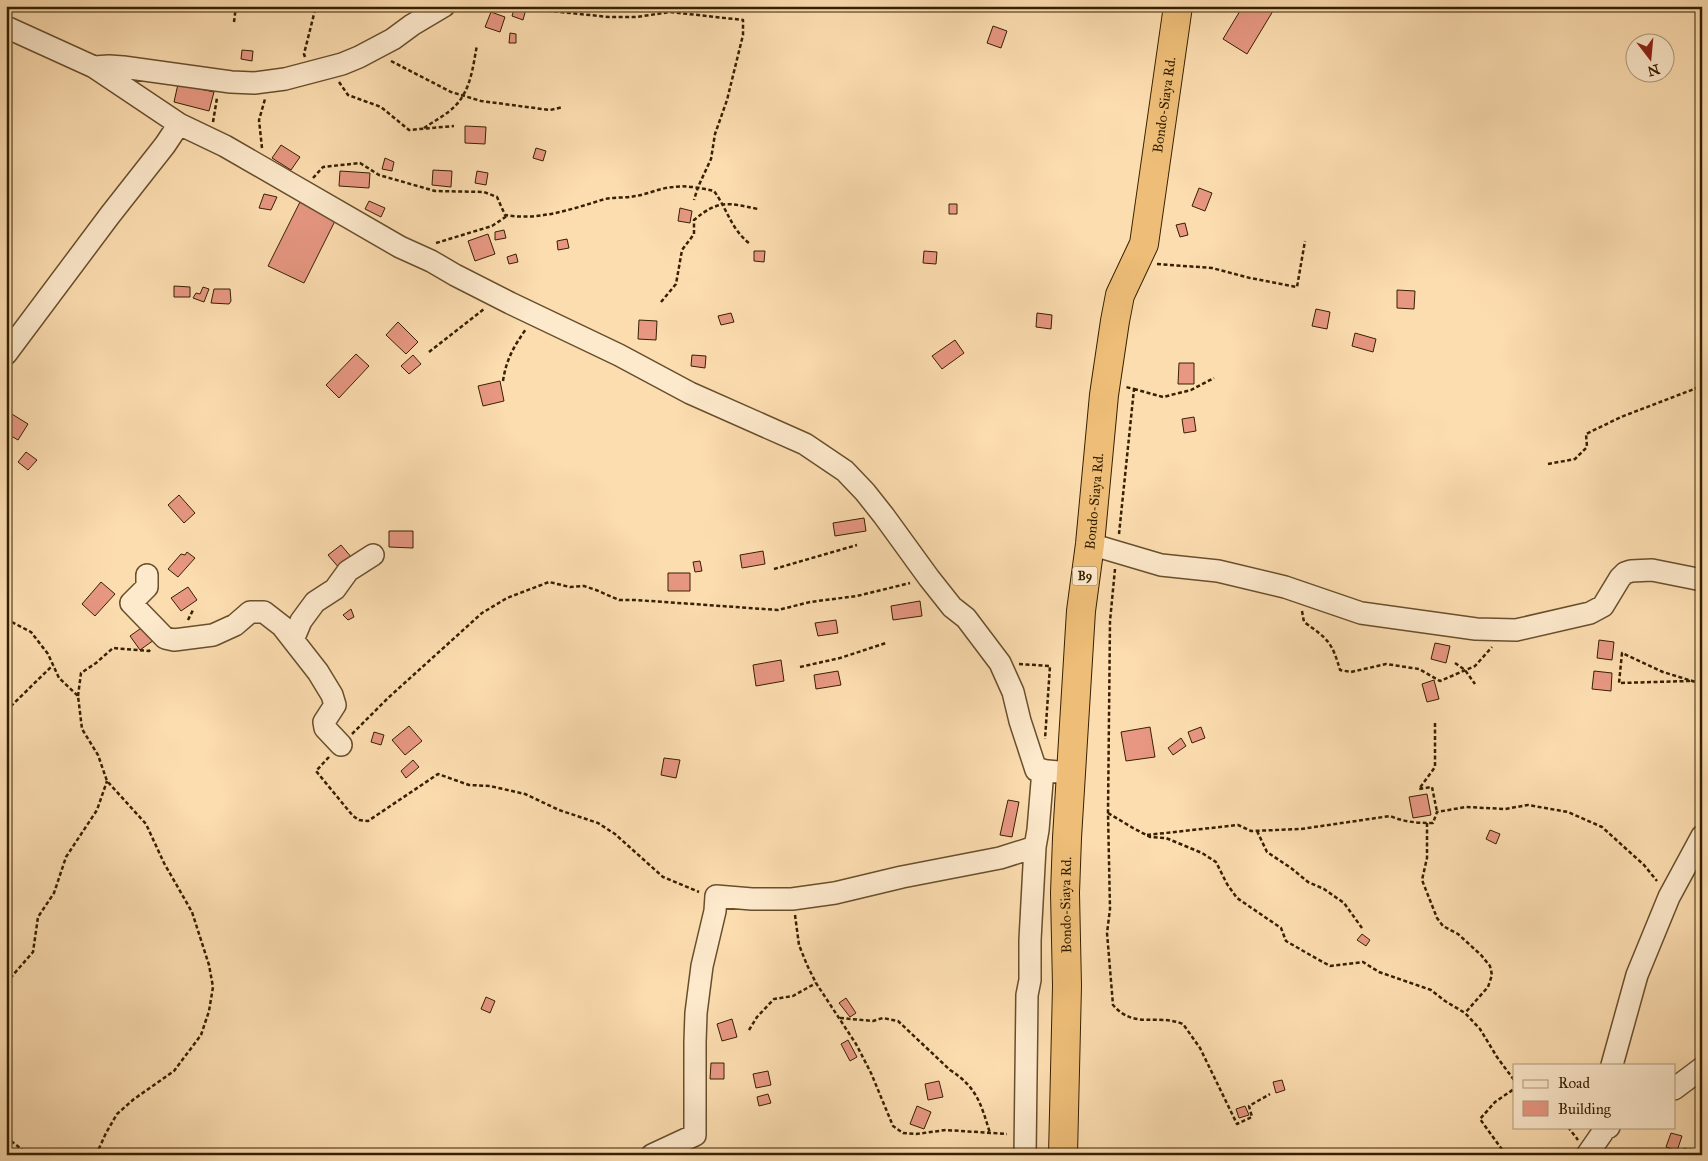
<svg xmlns="http://www.w3.org/2000/svg" width="1708" height="1161" font-family="'IM FELL Great Primer',serif">
<style>
.building{fill:#e79782;stroke:#362000}
.lines{fill:none;stroke-linecap:round;stroke-linejoin:round}
.minor-casing{stroke:#684f2c;stroke-width:24}
.highway-casing{stroke:#362000;stroke-width:30}
.path{stroke:#362000;stroke-width:2.5;stroke-dasharray:4 2.5;stroke-linecap:butt}
.minor{stroke:#fde9cc;stroke-width:21}
.highway{stroke:#eebe78;stroke-width:28}
.labels{text-anchor:middle;dominant-baseline:central;stroke-width:4;stroke-linejoin:round;paint-order:stroke}
.shield{fill:#fde9cc;stroke:#725c3d;stroke-width:1}
.shield-label{font-size:12px;font-weight:bold;fill:#362000}
.street-label{font-size:14px;fill:#362000;stroke:#fde9cc}
</style>
<rect width="100%" height="100%" fill="#fcddb0"/>
<filter id="stains"><feTurbulence type="fractalNoise" baseFrequency=".004" numOctaves="4"/><feColorMatrix values="0 0 0 0 .2 0 0 0 0 .09 0 0 0 0 .02 0 0 0 .5 -.17"/></filter>
<radialGradient id="worn" r=".72"><stop offset=".6" stop-color="#630" stop-opacity="0"/><stop offset="1" stop-color="#630" stop-opacity=".3"/></radialGradient>
<!-- building -->
<path class="building" d="M515,6L526,9L523,20L512,16Z
M1243,6H1276L1247,54L1223,39Z
M491,12L505,17L500,32L485,27Z
M993,26L1007,31L1001,48L987,43Z
M510,33L516,34V43H509Z
M242,50L253,51L252,61L241,59Z
M178,84L214,92L209,111L174,102Z
M465,126L486,127L485,144L465,143Z
M281,145L300,157L291,170L272,158Z
M536,148L546,151L543,161L533,158Z
M385,158L394,162L392,171L382,169Z
M433,170L452,171L451,187L432,185Z
M340,171L370,173L369,188L339,186Z
M477,171L488,173L486,185L475,183Z
M1199,188L1212,193L1205,211L1192,206Z
M264,194L277,197L271,210L259,208Z
M301,200L337,217L304,283L268,266Z
M369,201L385,208L381,217L365,209Z
M949,204H957V214H949Z
M680,208L692,211L690,223L678,221Z
M1185,223L1188,235L1180,237L1176,225Z
M504,230L506,238L495,240V232Z
M488,234L495,254L475,261L468,241Z
M567,239L569,248L558,250L557,241Z
M754,251H765L764,262L754,261Z
M924,251L937,252L936,264L923,263Z
M516,254L518,262L509,264L507,257Z
M174,286L190,287V297H174Z
M203,287L209,289L204,302L193,298L196,293L200,294Z
M214,289H230L231,301L229,304L211,303Z
M1397,290L1415,291L1414,309L1397,308Z
M1316,309L1330,312L1327,329L1312,326Z
M731,313L734,322L721,325L718,316Z
M1037,313L1052,315L1051,329L1036,327Z
M639,320L657,321L656,340L638,339Z
M398,322L418,342L406,354L386,335Z
M1355,333L1376,339L1373,352L1352,346Z
M955,340L964,353L942,369L932,356Z
M356,354L369,366L339,398L326,385Z
M413,355L421,364L409,374L401,366Z
M692,355L706,356L705,368L691,366Z
M1179,363H1194V384H1178Z
M500,381L504,401L483,406L478,386Z
M7,411L28,424L18,440L6,433Z
M1194,417L1196,431L1184,433L1182,419Z
M26,452L37,460L28,470L18,462Z
M179,495L195,513L184,523L168,505Z
M864,518L866,531L835,536L833,523Z
M389,531H413V548L389,547Z
M341,545L352,558L340,569L328,555Z
M763,551L765,564L742,568L740,555Z
M187,552L195,558L178,577L168,569L181,554L185,555Z
M700,561L702,571L695,572L693,562Z
M668,573H690V591H668Z
M101,582L115,594L95,616L82,604Z
M188,587L197,600L181,611L171,598Z
M920,601L922,616L893,620L891,606Z
M351,609L354,617L348,620L343,615Z
M836,620L838,633L818,636L815,623Z
M144,626L154,640L140,650L130,636Z
M1599,640L1614,642L1612,660L1597,658Z
M1435,643L1450,646L1446,663L1431,659Z
M781,660L784,681L756,686L753,665Z
M838,671L841,685L816,689L814,675Z
M1594,671L1612,673L1611,691L1592,689Z
M1434,680L1439,699L1427,702L1422,684Z
M409,726L422,741L405,755L392,740Z
M1150,727L1155,757L1126,761L1121,732Z
M1201,727L1205,738L1192,743L1188,732Z
M374,732L384,735L381,745L371,742Z
M1181,738L1186,746L1173,755L1168,748Z
M664,758L680,760L676,778L661,775Z
M413,760L419,767L406,778L401,771Z
M1427,794L1431,815L1413,818L1409,797Z
M1008,800L1019,802L1012,837L1000,835Z
M1490,830L1500,834L1496,844L1486,839Z
M1362,934L1370,940L1366,946L1357,940Z
M486,997L495,1001L490,1013L481,1009Z
M846,998L856,1013L850,1017L839,1003Z
M732,1019L737,1037L722,1041L717,1024Z
M848,1040L857,1057L850,1061L841,1044Z
M711,1063H724V1079H710Z
M768,1071L771,1085L756,1088L753,1074Z
M1282,1080L1285,1090L1276,1093L1273,1082Z
M939,1081L943,1097L928,1100L925,1084Z
M768,1094L771,1103L759,1106L757,1097Z
M917,1106L931,1112L924,1129L910,1124Z
M1245,1106L1249,1115L1239,1118L1236,1109Z
M1671,1133L1682,1136L1677,1151L1666,1147Z"/>
<g class="lines">
<!-- minor casing -->
<g class="minor-casing">
<path id="minor" d="M6,27L94,67L179,124L225,146L400,247L431,261L455,275L510,303L619,355L690,393L805,444L845,471L865,492L884,516L929,578L952,607L966,618L1000,663L1013,692L1020,721L1036,770L1070,773
M94,67L109,66L123,67L231,82L254,83L285,79L342,64L359,57L393,39L412,25L444,6
M6,354L110,215L165,145L179,124
M1090,544L1161,565L1218,571L1285,587L1361,613L1476,629L1516,630L1590,613L1603,606L1620,578L1625,573L1631,571L1652,570L1702,580
M147,575V587L131,603L165,638L174,640L213,635L235,625L250,612H264L282,626L318,672L332,695L335,705L324,722L325,728L341,745
M293,640L301,621L315,602L335,589L348,571L373,555
M1612,1065L1637,975L1669,897L1702,836
M1674,1089L1702,1068
M652,1155L695,1135V1042L696,1013L702,966L715,911L716,896L752,899H792L835,893L902,877L1000,858L1035,847L1038,830L1043,770
M1025,1155L1027,995L1030,980V940L1035,847
M1587,1155L1605,1129L1609,1127"/>
</g>
<!-- highway casing -->
<g class="highway-casing">
<g id="highway">
<path id="s1" d="M1063,1155L1067,986L1065,893L1067,838L1081,611L1090,544L1104,395L1115,321L1120,295L1144,244L1178,6"/>
</g>
</g>
<!-- path -->
<path class="path" d="M541,10L609,17H637L670,12L743,20V35L727,100L715,134L711,159L698,187L694,200
M234,22L236,6
M305,57L304,54L316,6
M391,61L451,92L481,101L550,110L563,107
M339,82L348,95L381,107L409,130L454,126
M213,122L217,98
M424,128C434,121 448,114 456,105C471,89 473,66 477,45
M262,148L259,120L265,99
M313,178L323,167L360,163L379,175L435,191L484,192L497,197L505,215C539,221 572,209 605,199C615,197 626,198 636,196C648,194 660,188 673,187C686,185 701,188 714,191C728,210 730,228 750,244
M436,243L492,226L507,216
M1157,264L1212,268L1250,278L1297,287L1305,241
M661,302L676,284L682,250L694,234V220C719,199 728,203 758,209
M429,352L484,309
M503,381C506,360 514,346 526,329
M1134,389L1163,397L1191,390L1214,378
M1548,464L1575,459L1587,447L1586,434L1621,417L1702,386
M1119,534L1134,389L1126,387
M774,569L857,545
M1115,569L1110,621L1108,813L1110,909L1107,933L1113,1005C1135,1030 1156,1013 1183,1024L1200,1048L1237,1124L1252,1117L1249,1106L1270,1094
M1302,611L1304,622C1328,639 1332,642 1340,670L1351,672L1386,664L1419,669L1440,681L1475,666L1492,647
M6,619L31,632L48,654L59,678L78,696L82,729L98,755L107,781L146,824L164,863L192,912L209,965L213,987L209,1011L201,1035L174,1071L134,1099L117,1114L106,1133L96,1155
M188,620L193,610
M1455,663L1465,670L1475,684
M1019,664L1050,666L1045,739
M800,667L840,658L886,643
M1690,681L1619,683L1622,653L1663,672L1702,684
M78,696L81,673L96,663L113,648L149,651L151,649
M6,711L53,665
M1435,723V767L1419,789L1432,787L1437,812
M352,734L388,698L482,613L507,598L549,582L570,587L584,586L596,590L619,600H636L778,610L810,602L857,596L910,583
M329,757L316,771L353,816L359,820L368,821L438,774L469,785L490,786L525,794L559,810L598,823L615,834L663,877L699,892
M1108,813L1133,828L1150,837L1166,838L1202,853L1216,862L1227,884L1237,898L1281,928L1286,941L1312,956L1330,966L1363,962L1379,972L1431,990L1445,1001L1465,1013L1480,1029L1497,1057L1514,1080
M1427,823V858L1422,880L1437,918L1443,926L1458,934L1481,955L1490,966L1492,975L1488,987L1465,1013
M1257,831L1267,852L1291,868L1308,882L1324,889L1344,903L1362,928
M1147,835L1238,825L1251,831L1301,829L1390,816C1404,822 1417,823 1433,823L1437,812L1466,807L1505,809L1528,805L1568,812L1602,827L1644,865L1657,881
M795,915L799,945L807,965L816,983L856,1044L871,1073L893,1126L903,1133L916,1134L946,1130L1007,1134
M6,983L33,952L38,917L54,893L66,857L97,810L107,781
M840,1018L873,1021L883,1018L898,1021L950,1070C978,1088 981,1105 990,1133
M749,1030L757,1017L774,999L793,996L816,983
M1568,1127L1578,1140
M6,1137L29,1155
M1506,1155L1480,1119L1495,1102L1514,1089
M1664,1155L1687,1149L1702,1153"/>
<!-- minor -->
<use href="#minor" class="minor"/>
<!-- highway -->
<use href="#highway" class="highway"/>
</g>
<g class="labels">
<!-- shield labels -->
<rect class="shield" x="1072.5" y="566.5" width="25" height="19" rx="4"/>
<g class="shield-label">
<text x="1085" y="576">B9</text>
</g>
<!-- street labels -->
<g class="street-label">
<text stroke="none"><textPath href="#s1" startOffset="1060">Bondo-Siaya Rd.</textPath></text>
<text stroke="none"><textPath href="#s1" startOffset="655">Bondo-Siaya Rd.</textPath></text>
<text stroke="none"><textPath href="#s1" startOffset="250">Bondo-Siaya Rd.</textPath></text>
</g>
</g>
<!-- margin -->
<rect width="1708" height="1161" fill="none" stroke="#fcddb0" stroke-width="25"/>
<rect x="8" y="8" width="1693" height="1146" fill="none" stroke="#362000" stroke-width="2.5"/>
<rect x="12" y="12" width="1683" height="1136" fill="none" stroke="#362000"/>
<!-- legend -->
<rect x="1513" y="1064" width="162" height="65" fill="#fde9cc" stroke="#ad997a"/>
<rect x="1523" y="1080" width="25" height="8" fill="#fde9cc" stroke="#ad997a"/>
<text x="1558" y="1088" font-size="15" fill="#362000">Road</text>
<rect x="1523" y="1101" width="25" height="15" fill="#e79782" stroke="#ad997a"/>
<text x="1558" y="1114" font-size="15" fill="#362000">Building</text>
<!-- north arrow -->
<g transform="translate(1650 58) rotate(164)"><circle r="24" fill="#fde9cc" stroke="#ad997a"/>
<path d="M0-4L9 19L0 12L-9 19Z" fill="#8f2418"/>
<text y="-8" font-size="14" font-weight="bold" text-anchor="middle" fill="#362000">N</text>
</g>
<rect width="100%" height="100%" filter="url(#stains)"/>
<rect width="100%" height="100%" fill="url(#worn)"/>
</svg>
